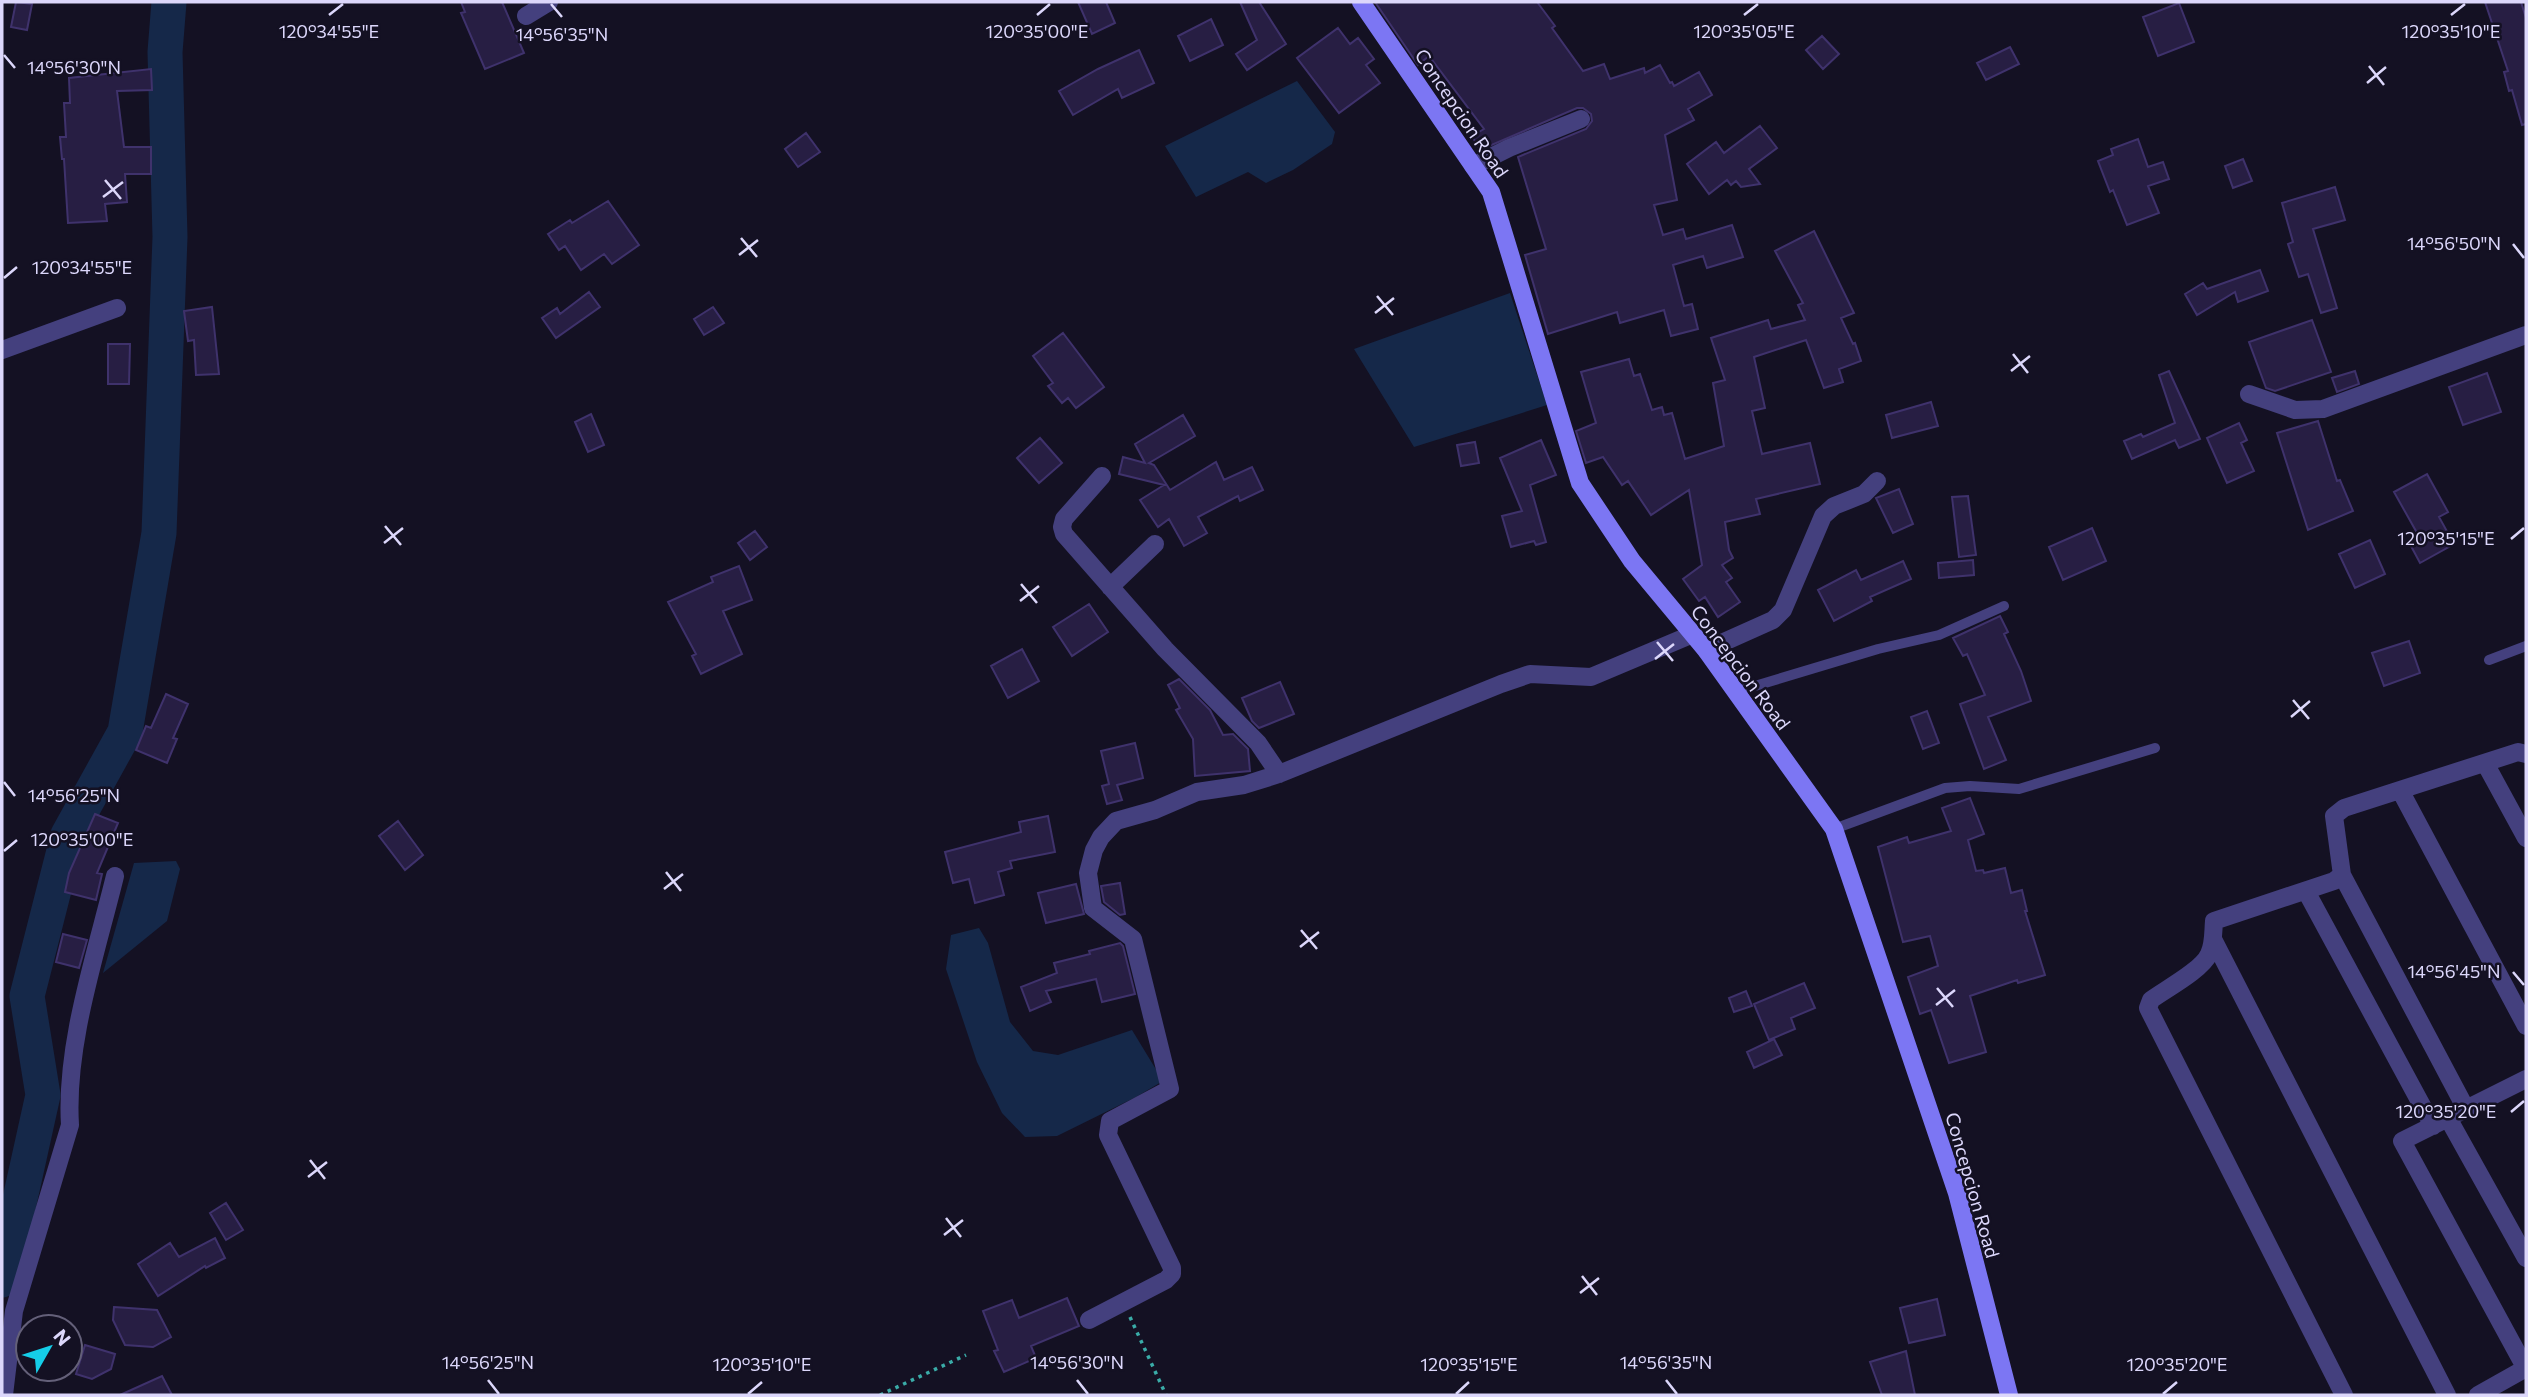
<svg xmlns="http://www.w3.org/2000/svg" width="2528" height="1397" font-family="Commissioner,sans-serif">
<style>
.water{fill:#152849}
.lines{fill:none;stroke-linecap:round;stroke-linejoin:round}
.river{stroke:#152849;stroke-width:35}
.building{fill:#271e43;stroke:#3f326c;stroke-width:2}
.path{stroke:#3aaca8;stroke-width:3.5;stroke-dasharray:3.5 5;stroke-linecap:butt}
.lane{stroke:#44407e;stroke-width:10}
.street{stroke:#44407e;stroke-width:18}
.secondary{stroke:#7c76f3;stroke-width:18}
.ticks{fill:none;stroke:#dcd7fb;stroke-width:2.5}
.labels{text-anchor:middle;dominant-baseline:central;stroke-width:5;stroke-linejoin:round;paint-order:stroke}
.street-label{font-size:19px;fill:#dcd7fb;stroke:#141123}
.ticks-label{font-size:18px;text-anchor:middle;fill:#dcd7fb;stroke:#141123;stroke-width:5;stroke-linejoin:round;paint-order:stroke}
</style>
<rect width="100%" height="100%" fill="#141123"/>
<!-- water -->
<path class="water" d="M1297,81L1335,132L1332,144L1293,170L1266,183L1248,172L1196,197L1165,146Z
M1510,293L1547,405L1414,447L1354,349Z
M176,861L180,869L167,921L103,973L134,863Z
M979,928L988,943L1010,1022L1033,1051L1058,1055L1132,1030L1163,1081L1136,1097L1057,1136L1025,1137L1002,1113L977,1062L946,969L951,935Z"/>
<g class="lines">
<!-- river -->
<path class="river" d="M2,1280L43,1095L27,996L68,835L125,732L159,533L170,237L165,52L169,2"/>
</g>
<!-- building -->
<path class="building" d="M16,2L32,4L27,30L11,27Z
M461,2H502L524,53L485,69L461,13L465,12Z
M1078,2H1106L1115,23L1092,34Z
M1240,2H1259L1286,44L1247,70L1236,54L1257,40Z
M1375,2H1537L1555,26L1552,28L1583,71L1604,64L1610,79L1644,68L1645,73L1660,65L1670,83L1672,82L1674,86L1699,72L1712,95L1688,109L1694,120L1665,135L1677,200L1654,205L1663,235L1683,229L1686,239L1732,225L1743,257L1707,268L1703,256L1673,265L1684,306L1692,304L1698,329L1671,336L1664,310L1620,323L1617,312L1548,334L1525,255L1546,249L1518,157L1586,129L1592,121L1591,114L1583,108H1577L1480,150L1472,136L1484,129L1429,56L1418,65Z
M2485,2H2521L2526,18V124L2522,125L2512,90L2509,91L2504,72L2508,71Z
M2179,3L2194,42L2158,56L2143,17Z
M1211,19L1223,45L1190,61L1178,36Z
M1338,28L1350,44L1358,38L1374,59L1366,65L1380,83L1339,113L1297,58Z
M1822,36L1839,54L1823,69L1806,50Z
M2010,47L2019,64L1986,80L1977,63Z
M1139,50L1154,83L1122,98L1118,89L1073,115L1059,91L1098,69Z
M151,69L152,90L117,91L124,147H151V174H125L127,202L105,204L107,221L68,223L64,159H62L60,137H66L64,103H70L69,78Z
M1760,126L1777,148L1749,169L1760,184L1741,187L1736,181L1731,185L1727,180L1709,194L1687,164L1716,142L1724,153Z
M806,133L820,152L798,167L785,149Z
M2138,139L2148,167L2163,162L2169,179L2148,186L2159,213L2127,225L2113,190L2110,192L2098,161L2113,155L2111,149Z
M2243,159L2252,181L2233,188L2225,166Z
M2335,187L2345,220L2313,229L2337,308L2321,313L2308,274L2299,277L2288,244L2293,242L2282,203Z
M608,201L639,245L612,264L604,254L581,270L565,246L559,250L548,234L570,220L572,223Z
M1814,231L1854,313L1841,318L1853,344L1855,343L1861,361L1839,369L1843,382L1824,388L1806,340L1754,357L1765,408L1752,411L1762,454L1810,443L1820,484L1756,499L1760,514L1725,522L1729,550L1733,558L1722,565L1732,578L1726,582L1740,602L1718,617L1705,597L1699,601L1683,579L1702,565L1689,490L1651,515L1628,481L1622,485L1603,457L1586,463L1576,431L1596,423L1581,372L1629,359L1634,376L1640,374L1652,410L1662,407L1664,415L1672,413L1685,459L1724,446L1713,383L1725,380L1711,338L1768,320L1771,329L1805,320L1798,305L1803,303L1775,251Z
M2260,270L2268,291L2238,302L2235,292L2197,315L2185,294L2203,283L2207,289Z
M589,292L600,307L556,338L542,318L557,308L560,314Z
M212,307L219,374L196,375L194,340L188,341L184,311Z
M713,307L724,323L704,335L694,319Z
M2312,320L2331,372L2275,391L2266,388L2249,342Z
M1063,333L1104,387L1076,408L1068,398L1062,403L1048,386L1053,383L1033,356Z
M108,344H130L129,384H108Z
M2169,371L2200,439L2179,448L2175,440L2132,459L2124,441L2141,434L2143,437L2175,423L2159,375Z
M2355,371L2359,384L2337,392L2332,378Z
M2487,373L2501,412L2463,425L2449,387Z
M1931,402L1938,426L1892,438L1886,415Z
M591,414L604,445L588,452L575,422Z
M1183,415L1195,436L1149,463L1154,465L1170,490L1216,462L1224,480L1252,467L1263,490L1240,501L1238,496L1198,517L1207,533L1184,546L1169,519L1158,527L1140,500L1164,485L1119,474L1123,457L1145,463L1135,444Z
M2318,421L2337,481L2340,480L2353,511L2308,530L2277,433Z
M2239,423L2247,440L2241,443L2254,471L2227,483L2207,438Z
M1040,438L1062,463L1039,483L1017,458Z
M1541,440L1556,475L1530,485L1546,542L1536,545L1534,541L1511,547L1502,516L1522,511L1500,458Z
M1475,442L1479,463L1461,466L1457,445Z
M2427,474L2448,512L2439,517L2454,544L2420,563L2411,546L2421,540L2394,492Z
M1899,489L1913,524L1893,533L1876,498Z
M1968,496L1976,555L1959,557L1952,497Z
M2092,528L2106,561L2063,580L2049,547Z
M755,531L767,547L750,560L738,543Z
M2370,540L2385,574L2355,588L2339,554Z
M1973,560L1974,575L1939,578L1938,563Z
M1903,561L1911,579L1870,597L1872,601L1834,621L1818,590L1856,570L1861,580Z
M739,566L752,600L723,611L742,654L701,674L692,656L696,654L668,602L713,582L711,577Z
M1089,604L1108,632L1072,656L1053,627Z
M2000,616L2008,632L2004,634L2021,671L2031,701L1988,717L2006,760L1984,769L1960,704L1985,695L1967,654L1963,656L1953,638Z
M2409,641L2420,673L2384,686L2372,653Z
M1022,649L1039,681L1008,698L991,666Z
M1179,679L1210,710L1223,735L1233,734L1248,749L1250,771L1195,776L1193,739L1176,710L1180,708L1168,685Z
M1280,682L1294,714L1259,728L1252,721L1242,698Z
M166,694L188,704L173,738L177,739L167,763L136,750L146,726L151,728Z
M1927,711L1939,743L1923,749L1911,717Z
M1135,743L1143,778L1117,785L1122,800L1107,804L1102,786L1109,784L1101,751Z
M1970,798L1984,834L1968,840L1976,871L1983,870L1984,873L2005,868L2011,893L2022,890L2027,911H2025L2045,975L2018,983L2017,980L1970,996L1986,1052L1949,1063L1931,1010L1920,1014L1908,977L1938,966L1930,936L1903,942L1878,847L1907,837L1909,843L1951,831L1942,808Z
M95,814L118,823L97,873L102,874L96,900L65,892L69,873Z
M1048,816L1055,852L1010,861L1012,868L998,872L1004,895L975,903L969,879L953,883L945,852L1021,832L1019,822Z
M398,821L423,855L405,870L379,836Z
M1120,883L1125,914L1120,915L1104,902L1101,886Z
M1076,884L1084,914L1046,923L1038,893Z
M63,934L87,940L79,968L56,962Z
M1120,943L1123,946L1135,994L1102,1002L1096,979L1046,991L1051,1002L1030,1011L1021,987L1057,973L1054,963L1090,954L1089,951Z
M1804,983L1815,1008L1791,1018L1795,1029L1769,1040L1754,1004Z
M1746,991L1752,1006L1734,1012L1729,998Z
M1774,1039L1782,1055L1754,1068L1747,1052Z
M226,1203L243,1230L226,1240L210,1213Z
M215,1238L225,1258L206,1268L205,1266L158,1296L138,1264L170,1243L179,1257Z
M1067,1298L1079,1326L1031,1346L1036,1358L1004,1372L994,1351L998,1350L983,1311L1012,1300L1019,1318Z
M1937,1299L1945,1335L1909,1343L1900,1308Z
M114,1307L157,1310L171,1337L153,1347L125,1345L113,1320Z
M85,1345L115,1354L111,1369L92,1379L76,1374Z
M1906,1351L1915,1395H1882L1870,1362Z
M162,1376L172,1395H120Z"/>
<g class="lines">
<!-- path -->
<path class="path" d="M1130,1317L1166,1395
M880,1395L966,1355"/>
<!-- lane -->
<path class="lane" d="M2489,660L2526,646
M1735,692L1878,649L1939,635L2004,606
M1834,829L1945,788L1970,786L2019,789L2155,748"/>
<!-- street -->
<path class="street" d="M526,16L549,2
M1473,166L1509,148L1581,119
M2,350L117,308
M2249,394L2295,410L2323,409L2526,335
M1102,476L1064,519L1062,527L1064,534L1165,649L1258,743L1279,774
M1110,587L1155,544
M1706,650L1773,620L1783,610L1823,516L1834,506L1864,494L1877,481
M2485,763L2526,838
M2400,790L2526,1026
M2342,875L2466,1109
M2306,891L2433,1126
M2213,939L2447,1395
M2526,1079L2402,1141L2526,1369
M2448,1118L2526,1258
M1089,1320L1166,1280L1172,1274V1268L1108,1135L1110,1121L1170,1089L1133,939L1093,908L1088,873L1094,850L1101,837L1116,821L1155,810L1197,792L1244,785L1279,774L1501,684L1530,674L1591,677L1693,634
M4,1395L14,1311L70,1125C65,1045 96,954 115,876
M2344,1395L2148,1008L2151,1000C2166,989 2202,970 2209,954C2214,944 2213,932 2214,921L2334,881L2342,875L2334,816L2344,808L2518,752L2526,754
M2478,1395L2526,1368"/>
<!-- secondary -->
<path class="secondary" d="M1361,2L1491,192L1580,483L1632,561L1706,650L1834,829L1957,1193L2009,1395"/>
</g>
<!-- ticks -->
<path class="ticks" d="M551,4L562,17M329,15L343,4M1037,15L1050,4M1744,15L1758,4M2451,15L2465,4M4,55L15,68M2369,66L2384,85M2367,83L2386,67M105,180L121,199M103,197L123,182M741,238L757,257M2513,244L2524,258M739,255L758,240M4,278L17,267M1377,296L1393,315M1375,313L1394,298M2013,354L2028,373M2011,371L2030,356M385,526L401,545M2511,539L2524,528M384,543L403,528M1021,584L1037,603M1020,601L1039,586M1657,642L1673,661M1655,659L1674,644M2293,700L2309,719M2291,717L2310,701M4,782L15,796M4,851L17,840M666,872L681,891M664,889L683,874M1301,930L1317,949M1300,947L1319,932M2513,972L2524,985M1937,988L1953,1007M1936,1005L1955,990M2511,1112L2524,1101M310,1160L325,1179M308,1177L327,1162M946,1218L961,1237M944,1235L963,1220M1582,1276L1597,1295M1580,1293L1599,1278M488,1380L499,1394M1077,1380L1088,1394M1666,1380L1677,1394M748,1394L762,1382M1456,1394L1469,1382M2163,1394L2177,1382"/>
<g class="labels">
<!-- street labels -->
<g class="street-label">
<text transform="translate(1462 113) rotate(56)">Concepcion Road</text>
<text transform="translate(1741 667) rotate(53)">Concepcion Road</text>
<text transform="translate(1973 1185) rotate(74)">Concepcion Road</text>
</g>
</g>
<g class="ticks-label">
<text x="329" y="38">120°34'55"E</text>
<text x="1037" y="38">120°35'00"E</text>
<text x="1744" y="38">120°35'05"E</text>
<text x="2451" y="38">120°35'10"E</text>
<text x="562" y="41">14°56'35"N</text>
<text x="74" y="74">14°56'30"N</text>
<text x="2454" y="250">14°56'50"N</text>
<text x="82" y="274">120°34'55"E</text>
<text x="2446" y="545">120°35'15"E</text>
<text x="74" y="802">14°56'25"N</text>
<text x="82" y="846">120°35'00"E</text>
<text x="2454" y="978">14°56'45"N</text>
<text x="2446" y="1118">120°35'20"E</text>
<text x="488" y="1369">14°56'25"N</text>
<text x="1077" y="1369">14°56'30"N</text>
<text x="1666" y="1369">14°56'35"N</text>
<text x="762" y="1371">120°35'10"E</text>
<text x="1469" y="1371">120°35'15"E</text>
<text x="2177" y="1371">120°35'20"E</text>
</g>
<!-- border -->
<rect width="2528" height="1397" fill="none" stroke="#dcd7fb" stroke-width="7"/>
<!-- north arrow -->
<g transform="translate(49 1348) rotate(51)"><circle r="33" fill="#141123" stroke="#646079" stroke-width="2"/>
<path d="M0-5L12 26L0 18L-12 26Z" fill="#15cee9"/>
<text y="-10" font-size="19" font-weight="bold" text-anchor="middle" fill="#dcd7fb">N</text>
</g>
</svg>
